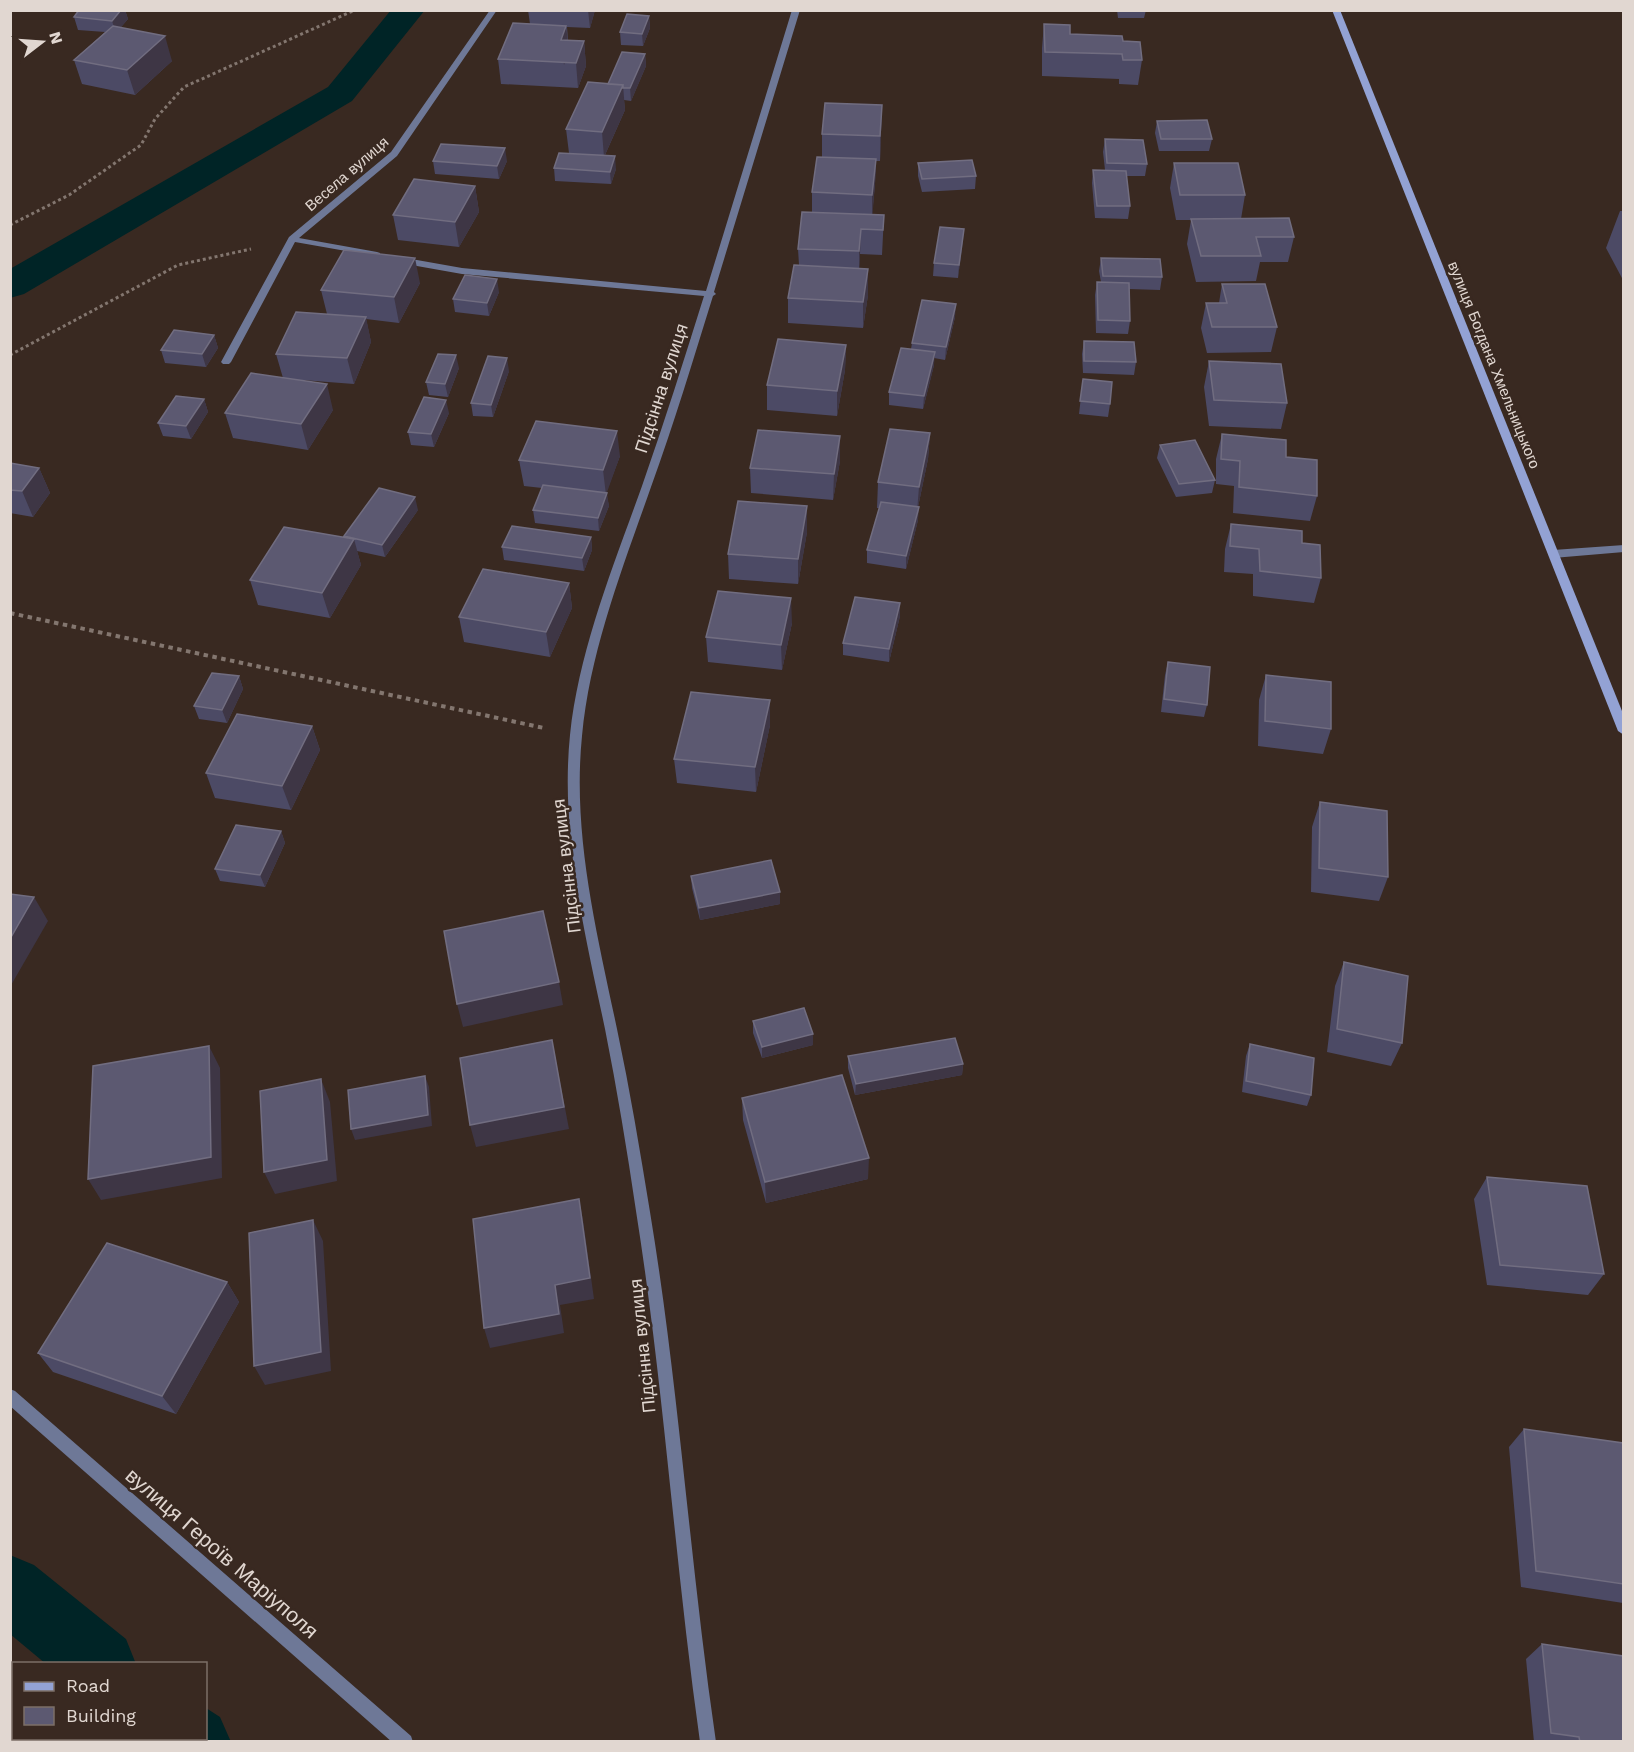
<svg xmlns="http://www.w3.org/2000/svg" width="1634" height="1752" font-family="'Work Sans',sans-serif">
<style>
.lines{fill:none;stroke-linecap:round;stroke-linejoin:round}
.canal{fill:#002426;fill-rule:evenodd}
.path-far1{stroke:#83766f;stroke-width:3;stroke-dasharray:3 3;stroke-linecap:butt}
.path{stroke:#83766f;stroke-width:4;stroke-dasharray:4.5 4.5;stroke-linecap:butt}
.street{fill:#6e7897;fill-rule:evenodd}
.secondary{fill:#93a2d4;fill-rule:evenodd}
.wall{fill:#4c4a65}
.shaded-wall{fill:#3e3645}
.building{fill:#5c5971;stroke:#716d80;stroke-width:1.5}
.labels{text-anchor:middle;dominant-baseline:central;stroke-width:5;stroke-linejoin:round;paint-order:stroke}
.far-street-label{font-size:15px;fill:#e1d7d1;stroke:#392921}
.street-label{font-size:18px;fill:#e1d7d1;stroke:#392921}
.near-street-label{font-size:21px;fill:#e1d7d1;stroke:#392921}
</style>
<rect width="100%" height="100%" fill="#392921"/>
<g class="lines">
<!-- canal -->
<path class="canal" d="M391,10H425L352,101L24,294L10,298V269L328,87Z
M10,1555L34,1565L126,1639L136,1664H46L10,1634Z
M206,1708L220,1717L231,1742H158L156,1738H206Z"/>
<!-- path-far1 -->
<path class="path-far1" d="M10,225L69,195L141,145L155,119L184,87L355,10
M10,355L178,265L251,249"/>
<!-- path -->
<path class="path" d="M10,613L544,728"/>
<!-- street -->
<path class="street" d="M490,10H497L397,156L299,238L377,252L380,253V257L295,242L231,362L229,364H223L221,362L289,237L391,152Z
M792,10H800L714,292L716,294L713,296C693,360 674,424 651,487C623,567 590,650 582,736C572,835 597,933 617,1029C630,1090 640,1151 650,1212C679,1387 690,1565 716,1742H700C675,1565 664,1387 636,1211C627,1150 617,1089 605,1029C585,933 560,834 570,735C579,650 613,567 642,486C664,423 684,360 704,296L462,274L400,263L396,260L400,257L462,268L706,291Z
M1624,545V552L1553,558L1548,554L1553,550Z
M10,1389L15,1391L411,1736L413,1742H392L10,1406Z"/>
<!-- secondary -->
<path class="secondary" d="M1332,10H1340L1624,716V735L1618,731Z"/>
</g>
<!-- wall -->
<path class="wall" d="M79,10H125L128,19L121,27L172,61L135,95L82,84L74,60L105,32L78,30L74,17Z
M528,10H595L590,28L567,27L568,40L584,41L586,66L578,88L501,84L498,59L530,24Z
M1117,10H1146L1144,18H1118Z
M649,16L650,28L643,46L621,45L620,32Z
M1044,24L1070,34L1123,41L1142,60L1138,85L1119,84V79L1042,76V48Z
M645,54L646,66L631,101L624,100L625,110L605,155L616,169L611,184L555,181L554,168L569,153L566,129L608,84Z
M882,105L880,161H876L875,184L872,215H884L882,255L860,254L859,269H868V295L863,328L788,323V298L799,265L798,249L812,213V192L822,157V134Z
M1157,121L1212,139L1209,151H1159L1155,133Z
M1105,139L1147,164L1145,176H1126L1130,206L1128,219L1095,218L1092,183L1093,170H1105L1103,152Z
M433,161H507L499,179L435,174Z
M918,163L976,176L975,189L922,192L918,176Z
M1174,163L1245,195L1241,219L1294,237L1288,262H1260L1256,281L1196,282L1187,244L1191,220H1176L1170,188Z
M475,186L479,212L459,247L398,240L393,215Z
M1620,211H1623V280L1606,248Z
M964,229L958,278L933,276L934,263Z
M1101,258L1162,277L1160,290L1129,289L1130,321L1128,334L1096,333L1095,295L1097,282H1101L1099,271Z
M420,283L399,323L366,319L371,342L354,384L302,380L333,410L308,450L233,438L225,413L283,378L276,354L327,314L321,290Z
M1222,284L1277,327L1271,352L1207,353L1201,328L1206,303H1219Z
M499,292L489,316L455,312L453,299Z
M955,317L945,360L934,358V365L923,409L889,405V392L911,349L912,343Z
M214,335L218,348L206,367L165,363L161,350Z
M1084,341L1136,362L1134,375L1083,373L1082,354Z
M846,345L845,370L837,416L767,410V385Z
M1209,361L1287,403L1281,429L1209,426L1204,387Z
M459,368L448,397L429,395L426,382Z
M509,371L493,417L473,416L471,403Z
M1083,379L1110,404L1108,417L1079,414Z
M204,399L208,412L191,439L163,436L158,423Z
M449,413L434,447L411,445L408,432Z
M930,433L928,459L918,507V520L906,569L867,563V550L879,508H877L878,482Z
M1222,434L1286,457L1317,496L1310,521L1233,513L1234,486L1216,484V459Z
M1160,445L1215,480L1212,493L1176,497L1157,458Z
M620,456L606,493L609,506L599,531L535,523L533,510L542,488L524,486L519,460Z
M840,461L833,500L751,493L750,468Z
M10,463L39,468L50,493L33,517L10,513Z
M418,510L385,557L357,551L361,565L330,618L258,605L250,580L344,538V536Z
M1231,524L1302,543L1321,578L1314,603L1253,596V574L1224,572L1225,549Z
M807,532L798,584L729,579L728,554Z
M591,537L592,550L584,571L504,560L502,547Z
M569,583L572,608L550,657L464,642L459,617Z
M900,603V616L889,662L843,655V643Z
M792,623L782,670L708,662L706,637Z
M1168,662L1207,705L1204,717L1161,712L1165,675Z
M1266,675L1331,729L1323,754L1258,746L1259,700Z
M239,676L243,689L227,723L199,719L194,706Z
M770,725L756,792L677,783L674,759Z
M312,726L320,750L291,810L215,798L206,773Z
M1320,802L1388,877L1379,901L1311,892L1312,827Z
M281,831L285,843L265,887L220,881L215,869Z
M691,876L780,904L700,920L692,888Z
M1344,962L1402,1043L1391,1066L1327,1052L1335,986Z
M753,1021L813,1045L762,1058L753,1033Z
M1250,1044L1311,1095L1307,1106L1242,1092L1246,1056Z
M848,1056L963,1064L962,1075L855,1095L848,1068Z
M742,1098L868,1179L766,1203L743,1120Z
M1487,1177L1604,1274L1588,1295L1487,1285L1474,1199Z
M227,1282L239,1302L176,1414L53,1372L38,1353Z
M1524,1429L1623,1443V1603L1521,1587L1509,1447Z
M1542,1644L1623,1742H1534L1526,1659Z"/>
<!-- shaded-wall -->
<path class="shaded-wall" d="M121,10H125L128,19L116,33L112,21Z
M588,10H595L590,28Z
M649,16L650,28L643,46L642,34Z
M566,26L569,51L564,65L561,40Z
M165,36L172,61L135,95L127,70Z
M584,41L586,66L578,88L576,63Z
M645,54L646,66L631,101L630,88Z
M623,85L625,110L604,157L602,132Z
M882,105L881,130L880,161V136Z
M505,148L507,161L499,179L497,166Z
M615,156L616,169L611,184L610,172Z
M876,159L875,184L872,221V195Z
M475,186L479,212L459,247L455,222Z
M861,229L860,254L859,276V251Z
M964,229L963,241L958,278L959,265Z
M415,258L420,283L399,323L394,297Z
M868,269V295L863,328V302Z
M497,279L499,292L489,316L487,303Z
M956,304L955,317L945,360L946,347Z
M366,317L371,342L354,384L347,358Z
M214,335L218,348L206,367L202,354Z
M846,345L845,370L837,416V391Z
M935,352L934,365L923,409L924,396Z
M456,355L459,368L448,397L445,384Z
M507,358L509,371L493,417L491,405Z
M327,384L333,410L308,450L301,424Z
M204,399L208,412L191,439L186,426Z
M446,400L449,413L434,447L431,434Z
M617,431L620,456L606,495L603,470Z
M930,433L928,459L917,512L919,487Z
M840,436V461L833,500L834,474Z
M39,468L50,493L33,517L22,491Z
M607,493L609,506L599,531L598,518Z
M415,497L418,510L385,557L382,545Z
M807,506V532L798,584V559Z
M919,507L918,520L906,569V556Z
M591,537L592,550L584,571L582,558Z
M354,539L361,565L330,618L322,593Z
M569,583L572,608L550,657L546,632Z
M791,598L792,623L782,670L781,645Z
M900,603V616L889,662V649Z
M239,676L243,689L227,723L222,710Z
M770,700V725L756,792L755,767Z
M312,726L320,750L291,810L282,786Z
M281,831L285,843L265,887L260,875Z
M780,892V904L700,920L699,908Z
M34,897L48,921L10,987V939Z
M559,982L563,1005L463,1027L457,1004Z
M813,1034V1045L762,1058V1047Z
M552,1040L569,1129L476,1147L470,1125Z
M209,1046L220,1068L222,1178L101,1200L88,1179Z
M963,1064L962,1075L855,1095L856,1084Z
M425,1076L429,1087L432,1126L355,1140L351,1129Z
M321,1079L330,1102L337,1181L275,1194L264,1172Z
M869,1158L868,1179L766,1203L765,1182Z
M579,1199L583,1220L594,1299L560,1305L564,1333L490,1348L484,1328L555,1285Z
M313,1220L323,1241L331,1371L265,1385L254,1366Z
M227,1282L239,1302L176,1414L162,1396Z"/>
<!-- building -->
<path class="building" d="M79,10H121L112,21L74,17Z
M627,14L649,16L642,34L620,32Z
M513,23L566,26L561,40L584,41L576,63L498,59Z
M1044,24L1070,25V34L1122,36L1123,41L1140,42L1142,60H1123L1122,54L1045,52Z
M113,26L165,36L127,70L74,60Z
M622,52L645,54L630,88H623V85L608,84Z
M588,82L623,85L602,132L566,129Z
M825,103L882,105L880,136L822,134Z
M1207,120L1212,139H1161L1157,121Z
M1105,139L1143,140L1147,164L1107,163Z
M441,144L505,148L497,166L433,161Z
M559,153L615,156L610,172L554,168Z
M817,157L876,159L872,195L812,192Z
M972,160L976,176L922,179L918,163Z
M1174,163H1238L1245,195H1180Z
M1093,170L1126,171L1130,206H1097Z
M414,179L475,186L455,222L393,215Z
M802,212L884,215L883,230L861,229L859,251L798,249Z
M1289,218L1294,237H1256L1261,256H1201L1191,219Z
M940,227L964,229L959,265L934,263Z
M344,250L415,258L394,297L321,290Z
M1101,258L1160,259L1162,277L1103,276Z
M794,265L868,269L863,302L788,298Z
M465,275L497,279L487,303L453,299Z
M1097,282L1129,283L1130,321L1098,320Z
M1222,284H1265L1277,327H1212L1206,303H1227Z
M922,300L956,304L946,347L912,343Z
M296,312L366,317L347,358L276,354Z
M174,330L214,335L202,354L161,350Z
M778,339L846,345L837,391L767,385Z
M1084,341L1134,342L1136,362L1084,361Z
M901,348L935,352L924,396L889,392Z
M438,354L456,355L445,384L426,382Z
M488,356L507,358L491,405L471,403Z
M1209,361L1281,364L1287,403L1214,400Z
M251,373L327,384L301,424L225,413Z
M1083,379L1112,382L1110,404L1080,401Z
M176,396L204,399L186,426L158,423Z
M424,397L446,400L431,434L408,432Z
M536,421L617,431L603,470L519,460Z
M890,429L930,433L919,487L878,482Z
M758,430L840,436L834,474L750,468Z
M1222,434L1286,440V457L1317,460V496L1239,487L1240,461L1221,459Z
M1195,440L1215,480L1179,484L1160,445Z
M10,463L39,468L22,491L10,490Z
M543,485L607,493L598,518L533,510Z
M379,488L415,497L382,545L344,536Z
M738,501L807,506L798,559L728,554Z
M881,502L919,507L906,556L867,550Z
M1231,524L1302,531V543L1320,545L1321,578L1260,571L1259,549L1230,546Z
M512,526L591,537L582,558L502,547Z
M284,527L354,539L322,593L250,580Z
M483,569L569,583L546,632L459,617Z
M718,591L791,598L781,645L706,637Z
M855,597L900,603L889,649L843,643Z
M1168,662L1210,667L1207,705L1164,699Z
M212,673L239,676L222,710L194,706Z
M1266,675L1331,682V729L1265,721Z
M691,692L770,700L755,767L674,759Z
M237,714L312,726L282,786L206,773Z
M1320,802L1387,811L1388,877L1319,868Z
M236,825L281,831L260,875L215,869Z
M771,860L780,892L699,908L691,876Z
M10,894L34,897L10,939Z
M543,911L559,982L457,1004L444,931Z
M1344,962L1408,976L1402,1043L1337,1029Z
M804,1008L813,1034L762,1047L753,1021Z
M955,1038L963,1064L856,1084L848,1056Z
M552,1040L564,1107L470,1125L460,1058Z
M1250,1044L1314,1058L1311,1095L1246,1081Z
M209,1046L211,1157L88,1179L93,1066Z
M842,1075L869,1158L765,1182L742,1098Z
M425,1076L428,1115L351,1129L348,1090Z
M321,1079L327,1160L264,1172L260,1091Z
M1487,1177L1587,1186L1604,1274L1500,1265Z
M579,1199L590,1278L555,1285L559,1314L484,1328L473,1219Z
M313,1220L321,1352L254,1366L249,1233Z
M107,1243L227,1282L162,1396L38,1353Z
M1524,1429L1623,1443V1584L1536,1571Z
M1542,1644L1623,1656V1742H1580L1579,1737L1551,1733Z"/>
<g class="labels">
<!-- far-street labels -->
<g class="far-street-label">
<text transform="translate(347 174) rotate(-41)">Весела вулиця</text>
<text transform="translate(1494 365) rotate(68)">вулиця Богдана Хмельницького</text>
</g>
<!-- street labels -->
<g class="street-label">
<text transform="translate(661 388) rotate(-72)">Підсінна вулиця</text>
<text transform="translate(566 866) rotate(-97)">Підсінна вулиця</text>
<text transform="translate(642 1346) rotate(-96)">Підсінна вулиця</text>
</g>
<!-- near-street labels -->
<g class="near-street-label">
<text transform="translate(222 1553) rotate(41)">вулиця Героїв Маріуполя</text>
</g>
</g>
<!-- border -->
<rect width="1634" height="1752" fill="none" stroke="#e1d7d1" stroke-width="24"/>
<!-- legend -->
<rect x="12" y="1662" width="195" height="78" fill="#392921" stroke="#7c6f67" stroke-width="1.5"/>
<rect x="24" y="1682" width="30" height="9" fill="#93a2d4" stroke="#7c6f67" stroke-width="1.5"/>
<text x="66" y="1692" font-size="18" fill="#e1d7d1">Road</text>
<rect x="24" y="1707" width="30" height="18" fill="#5c5971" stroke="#7c6f67" stroke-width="1.5"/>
<text x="66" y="1722" font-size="18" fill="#e1d7d1">Building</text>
<!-- north arrow -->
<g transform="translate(42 42) rotate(73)" stroke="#392921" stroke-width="4.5" paint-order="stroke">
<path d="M0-4.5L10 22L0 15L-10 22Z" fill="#e1d7d1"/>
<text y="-9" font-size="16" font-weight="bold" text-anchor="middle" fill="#e1d7d1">N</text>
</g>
</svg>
